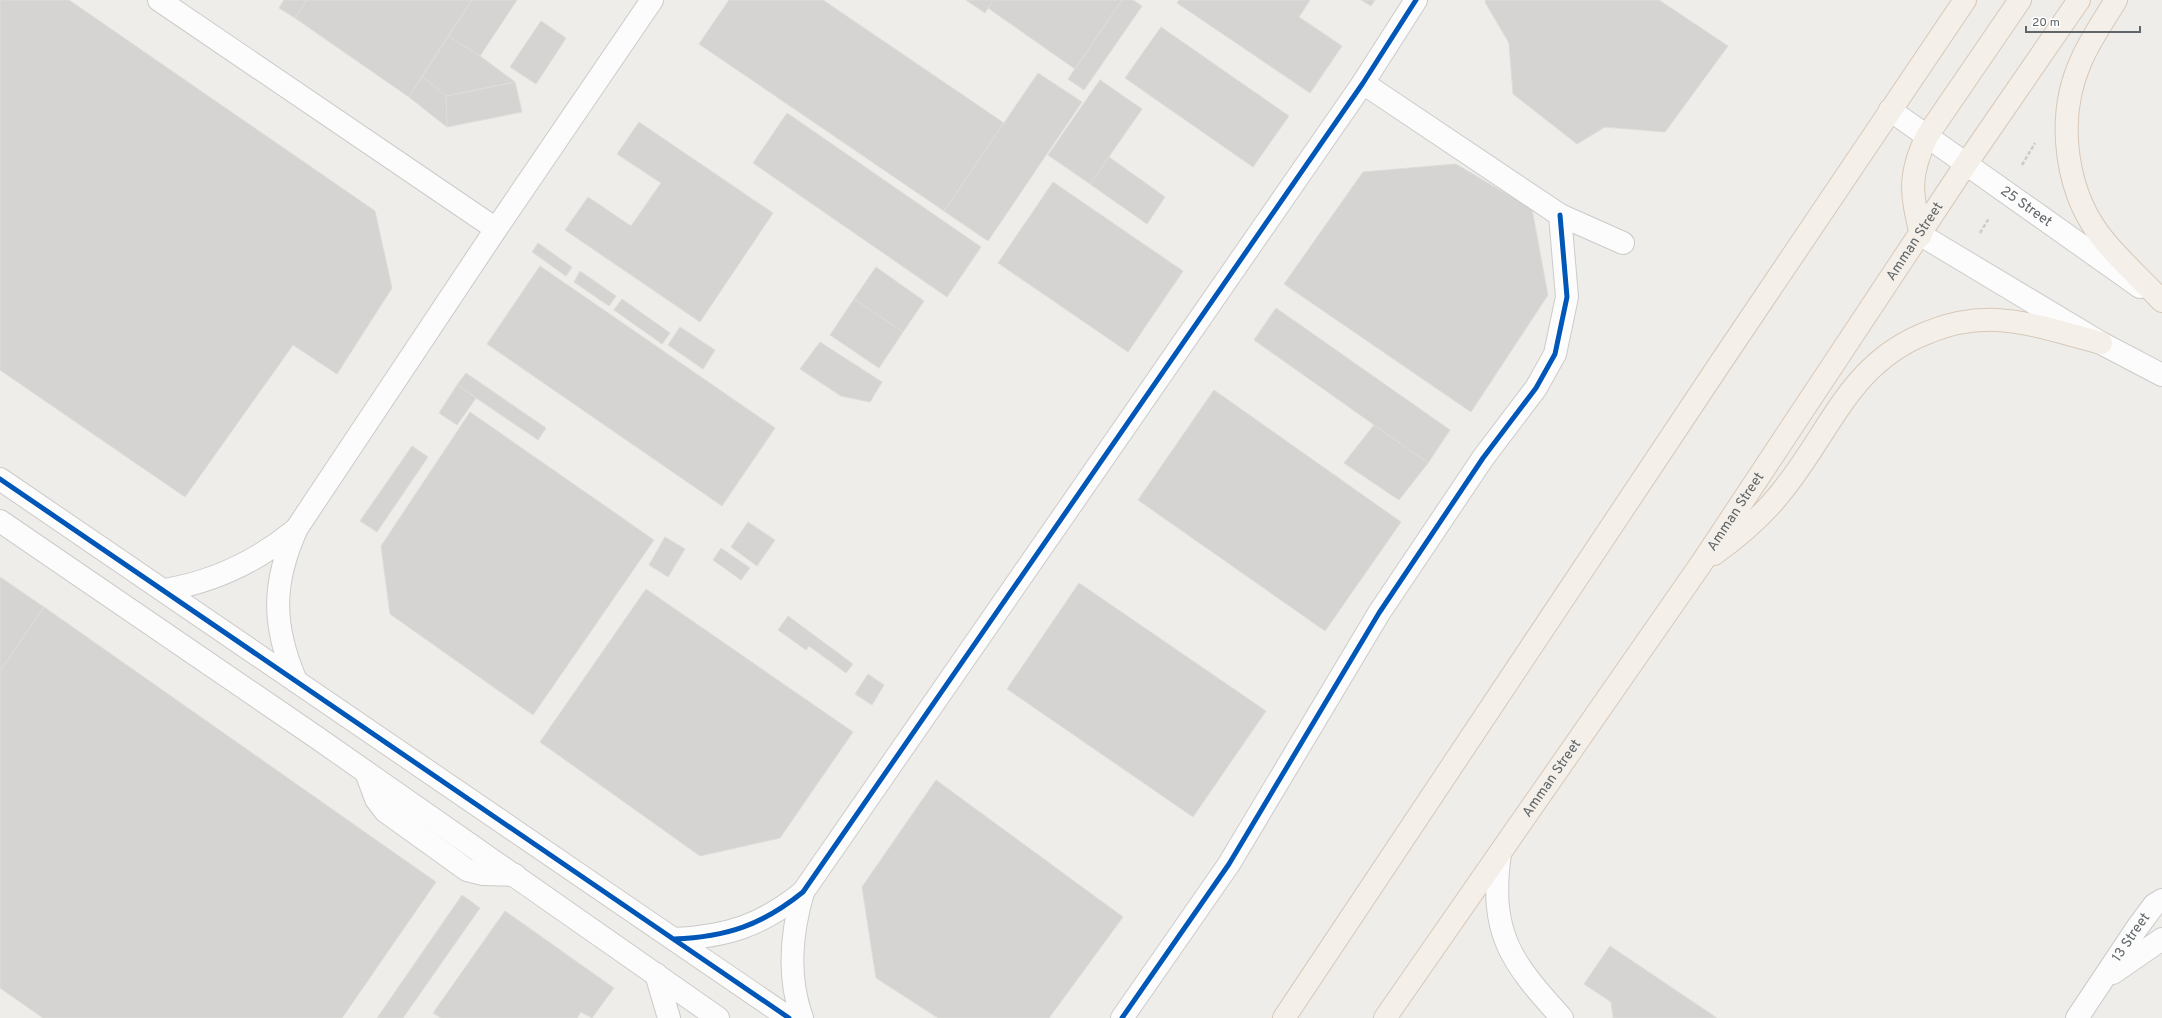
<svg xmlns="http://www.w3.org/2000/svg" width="2162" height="1018" font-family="Overpass,sans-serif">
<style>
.building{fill:#d5d4d3;stroke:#dedcd9}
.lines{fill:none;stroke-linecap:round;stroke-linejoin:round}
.minor-casing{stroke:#cbcbca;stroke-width:24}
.major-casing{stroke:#d7c8b8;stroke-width:24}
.path{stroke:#c9ceca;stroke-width:2.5;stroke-dasharray:4 2;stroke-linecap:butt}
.minor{stroke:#fdfcfc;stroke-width:22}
.major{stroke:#f4f0e9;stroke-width:22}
.cycleway-casing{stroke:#fff;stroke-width:8}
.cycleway{stroke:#0057b8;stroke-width:5}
.labels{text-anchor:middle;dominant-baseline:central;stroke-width:3;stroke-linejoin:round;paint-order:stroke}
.street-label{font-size:14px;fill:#5f6568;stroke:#fff}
</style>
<rect width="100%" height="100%" fill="#efedea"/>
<!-- building -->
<path class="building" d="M0,0H69L375,211L392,288L337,374L293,345L185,497L0,370Z
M284,0H307L295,18L279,8Z
M307,0H472L409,97L295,18Z
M472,0H517L480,56L448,36Z
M729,0H823L1004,123L944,211L699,44Z
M966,0H993L985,13Z
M993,0H1122L1075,69L988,8Z
M1122,0H1133L1142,6L1084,90L1068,79Z
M1179,0H1310L1299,17L1342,46L1310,93L1177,3Z
M1361,0H1375L1371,6Z
M1486,0H1659L1728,46L1665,132L1605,127L1577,144L1513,94L1509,43L1485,2Z
M541,21L566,38L536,84L510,67Z
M1161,27L1289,116L1253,167L1125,78Z
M448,36L480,56L515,82L446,96L422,76Z
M1038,73L1082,102L988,241L944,211Z
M422,76L446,96L447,127L409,97Z
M1100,80L1142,109L1090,184L1048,155Z
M515,82L522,112L447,127L446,96Z
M787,113L981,247L947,297L753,163Z
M639,122L773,213L700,322L565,230L588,197L631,226L661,183L617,154Z
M1109,157L1165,197L1147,224L1090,184Z
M1456,164L1532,209L1548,295L1471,412L1284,284L1363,172Z
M1053,182L1183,271L1128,352L998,263Z
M538,243L572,267L566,276L532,252Z
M540,266L775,428L722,506L487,344Z
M876,267L924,301L903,332L854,299Z
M580,271L616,296L609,306L574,282Z
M622,299L670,333L662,344L614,310Z
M854,299L903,332L879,368L830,335Z
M1276,308L1450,430L1428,463L1254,340Z
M680,327L715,350L703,369L668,345Z
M820,342L882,382L870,402L841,396L800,369Z
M466,373L546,428L538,440L457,385Z
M457,385L476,398L457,425L439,413Z
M1214,390L1401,522L1325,631L1138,500Z
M470,412L654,540L533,715L390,614L381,546Z
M1374,425L1428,463L1399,500L1344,463Z
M412,446L428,457L377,532L360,521Z
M748,522L775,540L757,566L731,547Z
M665,537L685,549L668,577L649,565Z
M721,548L750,568L741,580L713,560Z
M0,577L44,607L0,671Z
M1079,583L1266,711L1193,817L1007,689Z
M646,589L853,732L780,838L700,856L540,742Z
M44,607L436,882L342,1018H43L0,988V671Z
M788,616L853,664L846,673L809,646L806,650L778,630Z
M868,674L884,685L872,705L855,694Z
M936,780L1123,917L1049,1018H938L876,978L862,887Z
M462,895L480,908L403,1018H377Z
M505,911L614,988L592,1018L581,1012L577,1018H441L433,1013Z
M1610,946L1717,1018H1613L1611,1002L1584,984Z"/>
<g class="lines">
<!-- minor casing -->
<g class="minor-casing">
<g id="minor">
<path d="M159,0L496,229"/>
<path d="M1363,83L1560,215L1623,243"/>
<path id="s1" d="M1890,110L2140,287"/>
<path d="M1921,235L2101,343L2162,375"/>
<path d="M0,479L789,1018"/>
<path d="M0,521L316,737L718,1018"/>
<path d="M164,590C214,582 256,562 295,530"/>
<path d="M296,681C272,625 272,583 297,528L496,229L652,0"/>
<path d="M366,772L376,799L385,811L467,870L483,874L515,875"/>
<path d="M1500,853C1489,933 1510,961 1562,1018"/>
<path d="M674,939C727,937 762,925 803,892L1363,83L1416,0"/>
<path d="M2113,973L2162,939"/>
<path d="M656,974L669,1018"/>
<path d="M802,1018C787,976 791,934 803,892"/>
<path d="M1122,1018L1229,864L1379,613L1483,458L1536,388L1555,354L1567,297L1560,215"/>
<path id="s2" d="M2077,1018L2137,928L2154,905L2162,900"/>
</g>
</g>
<!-- major casing -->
<g class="major-casing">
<g id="major">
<path d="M2116,0C2104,20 2090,40 2081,61C2055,119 2065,196 2107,244C2124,264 2144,282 2162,301"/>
<path d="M1921,235C1911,193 1908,176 1927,136L2020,0"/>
<path d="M1714,554C1742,534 1766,513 1786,486C1833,426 1852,361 1929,332C1951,323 1974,319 1997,320C2032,322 2067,334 2101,343"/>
<path d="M1284,1018L1725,356L1965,0"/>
<path id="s3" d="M1385,1018L1703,561L1966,164L2079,0"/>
</g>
</g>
<!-- path -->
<path class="path" d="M2022,165L2035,143
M1980,233L1989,218"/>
<!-- minor -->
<use href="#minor" class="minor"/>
<!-- major -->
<use href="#major" class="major"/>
<!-- cycleway casing -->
<g class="cycleway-casing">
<path id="cycleway" d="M0,479L789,1018
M674,939C727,937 762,925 803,892L1363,83L1416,0
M1122,1018L1229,864L1379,613L1483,458L1536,388L1555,354L1567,297L1560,215"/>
</g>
<!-- cycleway -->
<use href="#cycleway" class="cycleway"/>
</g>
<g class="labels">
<!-- street labels -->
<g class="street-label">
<text stroke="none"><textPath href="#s1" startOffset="167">25 Street</textPath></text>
<text stroke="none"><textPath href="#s3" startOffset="940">Amman Street</textPath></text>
<text stroke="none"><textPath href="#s3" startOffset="616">Amman Street</textPath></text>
<text stroke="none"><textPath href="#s3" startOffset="292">Amman Street</textPath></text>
<text stroke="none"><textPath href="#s2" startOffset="97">13 Street</textPath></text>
</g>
</g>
<!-- scale -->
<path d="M2026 26v6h114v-6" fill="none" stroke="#5f6568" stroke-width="2"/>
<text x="2032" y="26" font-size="12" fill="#5f6568" stroke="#ffffff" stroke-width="3" paint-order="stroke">20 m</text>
</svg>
